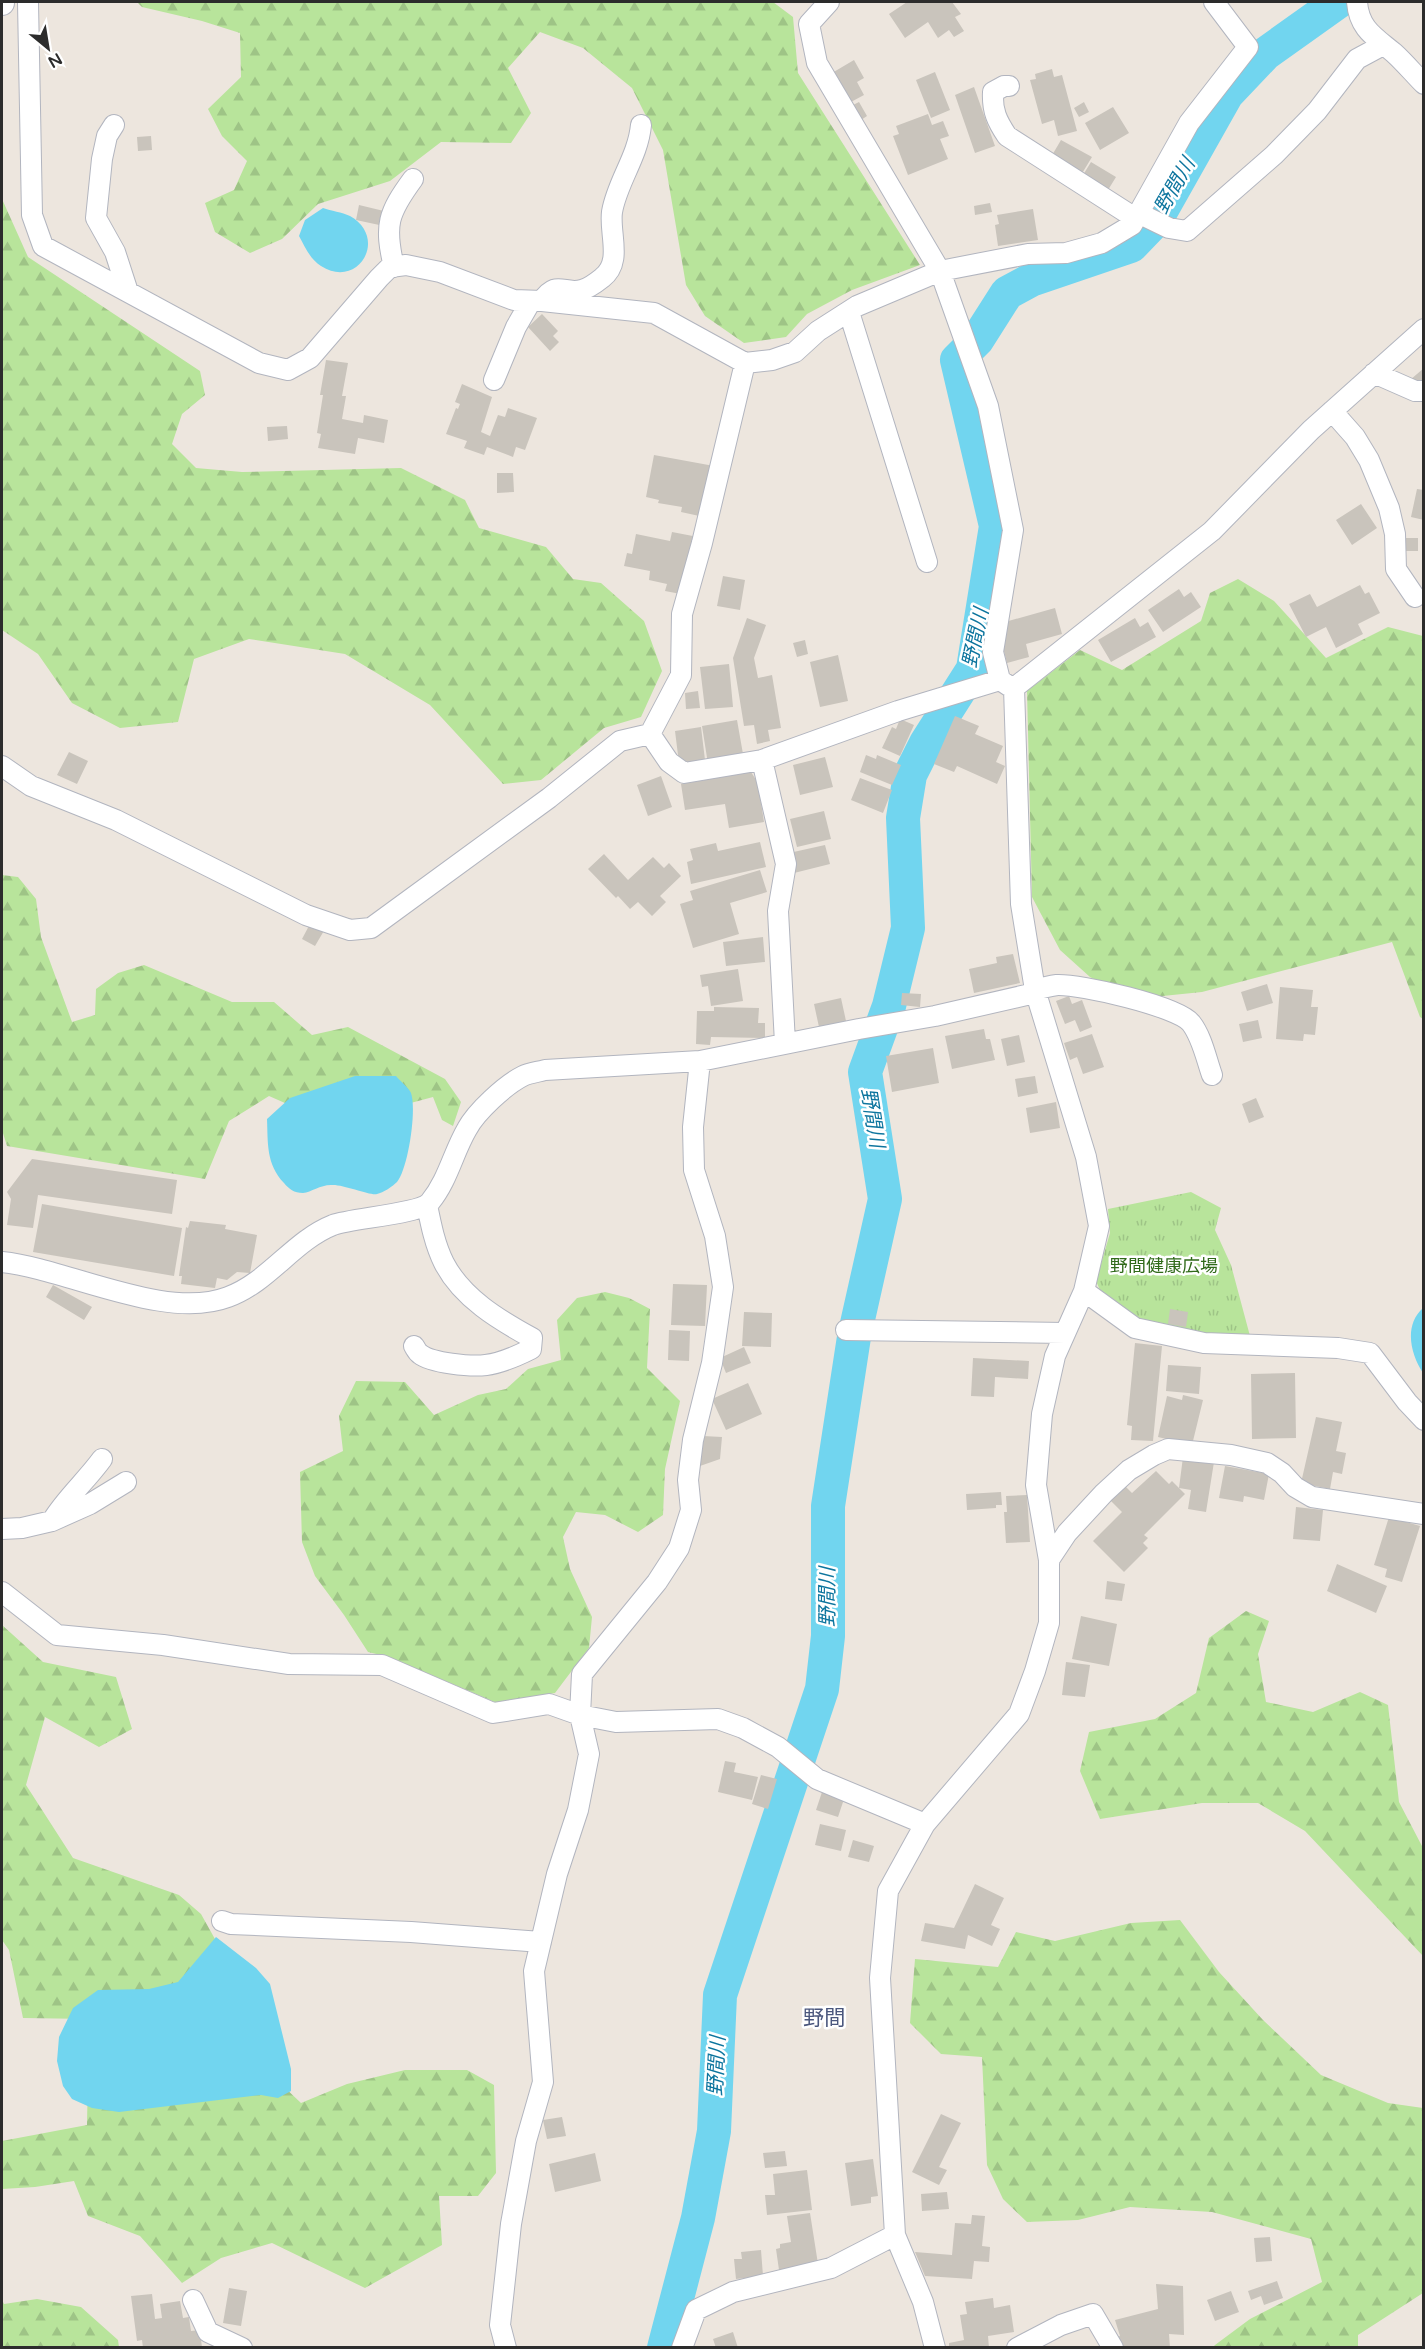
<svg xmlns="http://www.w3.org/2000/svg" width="1425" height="2349" font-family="'Varela Round','Noto Sans JP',sans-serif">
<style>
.grass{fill:url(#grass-tufts)}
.forest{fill:url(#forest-firs)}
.water{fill:#71d5ef}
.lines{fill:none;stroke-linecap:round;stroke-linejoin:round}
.river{stroke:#71d5ef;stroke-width:34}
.building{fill:#c9c4bc}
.minor-casing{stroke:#b2b5bf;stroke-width:22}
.tertiary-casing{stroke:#b2b5bf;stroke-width:26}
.minor{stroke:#fff;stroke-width:20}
.tertiary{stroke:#fff;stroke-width:24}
.labels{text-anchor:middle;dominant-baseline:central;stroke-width:5;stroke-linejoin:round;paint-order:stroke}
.park-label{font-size:18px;fill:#306a1a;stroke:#fff}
.water-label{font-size:20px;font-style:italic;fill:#0d759e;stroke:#fff}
.quarter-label{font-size:21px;fill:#4b577d;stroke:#fff}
</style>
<defs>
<pattern id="grass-tufts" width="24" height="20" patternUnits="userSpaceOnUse" patternTransform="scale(1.5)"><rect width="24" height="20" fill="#b8e49b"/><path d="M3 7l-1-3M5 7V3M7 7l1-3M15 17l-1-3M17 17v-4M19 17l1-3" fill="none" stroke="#9ec486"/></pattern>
<pattern id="forest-firs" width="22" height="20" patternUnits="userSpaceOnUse" patternTransform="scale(1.5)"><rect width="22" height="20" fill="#b8e49b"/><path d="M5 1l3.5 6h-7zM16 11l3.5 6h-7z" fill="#9ec486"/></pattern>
</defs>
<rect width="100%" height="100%" fill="#ede6de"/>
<!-- grass -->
<path class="grass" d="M1191,1192L1221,1208L1215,1230L1231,1265L1250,1336L1223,1339L1139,1325L1103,1297L1096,1281L1110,1233L1108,1209Z"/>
<!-- forest -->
<path class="forest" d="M137,2H773L793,17L798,73L920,265L852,290L807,314L786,337L744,343L705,316L686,285L663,150L632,88L583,48L540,32L508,68L531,113L511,143L441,142L390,181L318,204L282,239L250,253L215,232L205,203L234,190L247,161L222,136L208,109L241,77L240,33L202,21L142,7Z
M2,199L28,257L200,371L205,395L182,414L172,444L196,468L242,472L401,468L465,500L479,528L546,547L573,579L601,583L644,621L662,671L641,717L604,728L541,780L503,784L430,705L345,654L249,639L194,659L178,722L120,728L72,703L38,654L2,630Z
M1238,579L1274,601L1326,658L1388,627L1423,636V1019L1420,1017L1392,942L1202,992L1133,999L1090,977L1060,950L1032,897L1027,691L1080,650L1122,670L1201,621L1210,593Z
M2,875L18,877L36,899L41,937L72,1022L95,1015L96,989L118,973L144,965L232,1002H274L312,1035L348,1027L445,1079L461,1102L453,1126L442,1120L433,1097L392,1108L310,1114L269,1096L229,1121L205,1179L7,1146L2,1130Z
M605,1292L629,1298L650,1309L647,1368L680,1401L665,1469L663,1515L638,1532L605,1515L576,1512L563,1537L570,1569L592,1617L589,1648L555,1693L497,1703L389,1657L368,1652L344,1615L315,1576L302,1542L300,1472L343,1451L339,1416L356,1381L405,1382L434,1415L478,1395L506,1389L528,1369L561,1360L557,1320L577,1298Z
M1246,1611L1269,1621L1258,1654L1266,1702L1313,1712L1360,1692L1388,1705L1399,1802L1423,1848V1956L1305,1831L1258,1803H1202L1100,1819L1080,1771L1089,1732L1155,1719L1196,1693L1209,1638Z
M2,1625L43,1662L116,1677L132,1729L99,1747L45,1717L26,1785L73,1858L179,1895L201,1914L230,1966L261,2065L301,2103L347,2084L405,2070H467L494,2085L496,2173L478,2196H439L442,2245L365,2288L272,2243L221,2258L182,2283L140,2236L88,2216L74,2181L35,2187L2,2189V2141L87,2125L89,2019L23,2018L9,1950L2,1940Z
M1180,1920L1219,1972L1263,2020L1321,2075L1388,2103L1423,2108V2293L1358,2335V2347H1213L1215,2345L1250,2319L1322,2282L1311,2239L1212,2212L1130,2207L1078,2220L1027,2222L1003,2199L987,2165L982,2057L941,2054L910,2023L915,1959L998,1967L1016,1932L1055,1941L1131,1923Z
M37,2299L81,2307L118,2340L119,2347H2V2300L4,2304Z"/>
<!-- water -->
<path class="water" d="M323,208C331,211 342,212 350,216C389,238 358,290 321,266C310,259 305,247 299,236L305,220Z
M355,1076H396C400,1081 409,1088 411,1093C417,1110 408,1169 397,1182C393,1186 383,1193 377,1194C371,1196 345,1185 333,1185C321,1184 312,1192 303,1193C294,1193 289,1189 284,1183C266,1164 268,1143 267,1119L290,1098Z
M1423,1308V1373C1410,1353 1404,1325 1423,1308Z
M216,1937L256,1968L270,1984L291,2069V2091L278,2098L261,2095L119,2112L92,2108L72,2099L63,2086L57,2061L59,2037L73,2008L98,1990L149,1989L178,1982Z"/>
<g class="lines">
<!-- river -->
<path class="river" d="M664,2348L698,2218L714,2131L720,1995L822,1689L828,1636V1506L854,1337L885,1199L865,1072L889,1006L908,928L903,818L910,775L926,743L973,669L996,526L957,360L977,340L1007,293L1031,280L1131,246L1156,220L1227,94L1265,54L1338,2"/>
</g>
<!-- building -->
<path class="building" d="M907,2H952L961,14L955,17L964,31L954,37L949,30L938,38L928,22L905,38L889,14Z
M854,60L864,78L857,82L864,95L849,103L832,73Z
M1052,69L1054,77L1062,75L1077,131L1058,136L1054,120L1042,124L1030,80L1036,79L1035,74Z
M935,72L950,110L931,118L916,80Z
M974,87L995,146L975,153L955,95Z
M859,102L867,116L861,120L853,105Z
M1084,102L1089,112L1079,117L1074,108Z
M1113,107L1129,133L1100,150L1085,123Z
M928,114L932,125L943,121L949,136L940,139L948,159L908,175L893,136L899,134L896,126Z
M151,136L152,150L138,151L137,137Z
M1061,140L1092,157L1081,175L1051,157Z
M1091,162L1116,177L1108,190L1083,175Z
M990,203L992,212L975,215L974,206Z
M359,205L388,212L384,226L356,220Z
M1033,209L1038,240L998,246L995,225L999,224L997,215Z
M542,314L558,331L553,336L559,342L550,351L528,327Z
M326,360L348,363L342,396H346L342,419L363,423L364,415L388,420L384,443L358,438L355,454L318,448L321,434L317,433L323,395H320Z
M1424,368V387L1410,380Z
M462,384L492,397L481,432L490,436L498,415L505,417L508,408L537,418L525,450L516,447L513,457L487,447L484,455L464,448L467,441L446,434L456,408L458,409L460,404L455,402Z
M287,426L288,439L268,441L267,427Z
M654,455L714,466L704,517L681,512L682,507L658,503L659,500L646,497Z
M497,473H513L514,492L497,493Z
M1417,489L1424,490V520L1411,517Z
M1361,504L1377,528L1352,545L1336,520Z
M672,532L698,537L686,595L665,591L667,584L649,580L650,571L624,566L627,553L632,554L636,534L670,541Z
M1405,538H1418V551H1405Z
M723,576L745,580L740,610L717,606Z
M1360,585L1365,594L1369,592L1380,613L1358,624L1363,634L1336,648L1326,627L1306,637L1289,604L1310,594L1317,607Z
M1179,589L1184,597L1191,592L1201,607L1163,632L1148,610Z
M1055,608L1062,634L1026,644L1029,657L1007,663L999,632L1007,630L1005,622Z
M747,618L766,625L754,658L758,678L772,675L781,728L768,730L770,741L757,744L754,725L744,726L733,658Z
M1135,618L1140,627L1148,622L1156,637L1111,662L1098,640Z
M805,640L808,654L797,657L793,643Z
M838,655L848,701L820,707L810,662Z
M729,664L733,707L705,709L700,667Z
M698,691L700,708L686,709L685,693Z
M955,716L979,726L975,734L1003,746L996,762L1005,766L997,784L957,766L954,772L934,764Z
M900,719L914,725L900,756L882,748L892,727L896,729Z
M737,720L743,754L708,764L702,726Z
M701,727L705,760L679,763L675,731Z
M69,752L88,761L77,784L57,775Z
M866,755L876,759L877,755L901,765L892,785L860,772Z
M825,757L833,787L800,795L793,765Z
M751,772L758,783L764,822L729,828L725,804L685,810L681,784Z
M661,776L672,807L648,816L637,785Z
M860,778L892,790L883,813L851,800Z
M824,811L831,839L797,847L790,819Z
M760,842L766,867L691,884L687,862L693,860L690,849L716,843L718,851Z
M825,845L830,864L794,873L789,853Z
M604,854L628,880L653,857L664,868L669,863L681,876L660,896L666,902L652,916L638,902L630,909L618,896L616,898L588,869Z
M760,870L767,892L730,903L739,934L693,948L680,904L693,900L690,891Z
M311,922L325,929L315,946L302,939Z
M763,937L765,962L726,966L723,942Z
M1013,954L1020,983L974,993L969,969L997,963L996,957Z
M738,969L743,1001L711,1006L708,986L702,987L700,975Z
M1267,984L1273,1003L1247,1011L1241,992Z
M1280,987L1313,990L1311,1007H1318L1315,1035L1304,1034L1303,1041L1276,1039Z
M902,993L921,994L920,1007L901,1005Z
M1069,996L1072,1004L1082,1000L1092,1027L1080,1032L1075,1020L1065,1024L1056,1001Z
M841,998L846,1021L819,1027L814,1004Z
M714,1007L759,1008L758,1023H765V1038L711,1037L710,1045L696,1044L697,1011H714Z
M1258,1020L1262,1038L1243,1042L1239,1024Z
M984,1029L986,1039H990L995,1060L952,1069L945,1036Z
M1092,1034L1104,1067L1083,1074L1077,1057L1070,1060L1064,1043Z
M1019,1035L1025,1062L1007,1066L1001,1039Z
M933,1048L939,1083L892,1092L886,1056Z
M1035,1076L1038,1093L1018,1097L1015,1079Z
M1256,1098L1264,1117L1249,1123L1242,1104Z
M1056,1102L1060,1128L1030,1133L1026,1108Z
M32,1159L177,1180L172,1214L38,1195L33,1228L7,1225L11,1199L7,1192Z
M42,1204L182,1228L174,1276L33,1252Z
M190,1221L226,1225L225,1229L257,1235L250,1273L237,1272L227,1280L217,1278L215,1288L181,1284L182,1276H179L186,1227L188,1228Z
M673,1284L707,1285L705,1326L671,1325Z
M53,1285L92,1307L84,1320L46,1297Z
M1170,1309L1188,1312L1186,1327L1168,1324Z
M744,1312L772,1313L771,1347L742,1346Z
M669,1330L690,1331L689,1361L668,1360Z
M1135,1343L1162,1346L1153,1441L1131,1440L1132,1426L1127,1425Z
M744,1347L751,1363L726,1373L720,1358Z
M973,1358L1029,1361L1028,1379L995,1377L994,1397L971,1396Z
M1168,1365L1201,1367L1199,1394L1166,1391Z
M1295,1373L1296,1438L1252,1439L1251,1374Z
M748,1383L762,1414L726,1430L712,1399Z
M1183,1395L1203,1400L1192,1445L1158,1437L1167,1396L1182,1400Z
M1316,1417L1342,1422L1336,1451L1346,1453L1342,1474L1333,1472L1330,1489L1301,1483Z
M703,1436L722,1437L720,1459L700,1466Z
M1183,1457L1214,1462L1206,1512L1188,1509L1191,1490L1179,1488L1185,1494L1144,1535L1148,1538L1143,1543L1148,1548L1124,1572L1093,1541L1122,1512L1107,1497L1122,1483L1132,1493L1156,1471L1169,1484L1172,1481L1179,1488Z
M1225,1466L1269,1474L1264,1500L1244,1496L1243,1502L1219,1498Z
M1001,1492L1002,1505H996V1508L967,1510L966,1494Z
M1027,1495L1030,1542L1006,1543L1004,1512H1007L1006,1496Z
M1296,1507L1323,1510L1320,1541L1293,1539Z
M1389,1517L1420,1526L1402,1582L1385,1577L1387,1569L1374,1565Z
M1337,1564L1387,1586L1376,1613L1327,1591Z
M1107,1581L1125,1584L1122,1601L1105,1599Z
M1081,1616L1117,1624L1109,1666L1072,1659Z
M1066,1662L1090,1665L1085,1697L1062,1695Z
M725,1761L736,1763L734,1772L758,1777L752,1800L718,1792Z
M761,1775L777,1779L768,1809L752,1804Z
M822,1792L844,1799L838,1817L816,1810Z
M820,1824L846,1830L841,1851L815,1845Z
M853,1840L874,1846L869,1862L848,1857Z
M975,1884L1004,1898L991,1925L1000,1929L992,1946L968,1935L965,1949L921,1941L925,1923L954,1928Z
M941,2114L961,2123L939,2167L947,2170L939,2185L912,2172Z
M562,2117L566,2136L547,2139L543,2120Z
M785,2151L787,2166L765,2168L763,2153Z
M595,2153L601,2181L555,2192L549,2164Z
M873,2159L878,2196L871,2197V2203L851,2206L845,2163Z
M807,2170L812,2210L767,2215L765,2195H775L773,2174Z
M947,2192L949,2209L922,2211L921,2194Z
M810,2213L818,2264L779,2270L776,2249L780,2248V2244L791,2242L787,2216Z
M972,2215L985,2216L982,2246L990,2247L989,2262L974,2261L972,2279L925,2276L915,2252L952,2255L955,2223L971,2224Z
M1270,2237L1272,2261L1256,2262L1254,2238Z
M761,2250L763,2276L736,2279L734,2259H742L741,2252Z
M1277,2281L1283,2298L1264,2305L1261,2296L1251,2300L1248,2291Z
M1156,2284L1183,2286L1184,2335L1169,2334L1170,2348H1117L1114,2338L1120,2336L1115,2320L1158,2309Z
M229,2288L247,2291L241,2326L223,2323Z
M1231,2291L1239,2312L1215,2321L1207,2300Z
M152,2294L155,2319L162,2318L160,2304L180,2301L183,2318L189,2317L191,2331L200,2330L202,2348H143L142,2340L137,2341L131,2296Z
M993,2298L994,2308L1010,2305L1014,2332L988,2336L989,2348H949V2343L964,2340L960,2315L967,2314L965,2302Z
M733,2332L738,2348H716L713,2339Z"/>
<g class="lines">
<!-- minor casing -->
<g class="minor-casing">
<path id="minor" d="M28,2L32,215L43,246L259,363L288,370L310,358L379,278L390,267L406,265L440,272L514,300L542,301L654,313L745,363L772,360L795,352L818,331L857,306L940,271L1028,254L1066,253L1102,243L1132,225L1189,123L1248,47L1214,2
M829,2L809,24L817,63L940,271L988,406L1013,530L993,652L1000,680
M1357,2C1359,29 1375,37 1394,53C1404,62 1414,74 1424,84
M1009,86H1004L993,92C992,111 997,121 1007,136L1135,218
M114,125L107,136L102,159L96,218L115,252L128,292
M1138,213L1169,228L1187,231L1274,155L1317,111L1357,59L1383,45
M394,267C384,225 388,213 413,179
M542,301C557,279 563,295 582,290C589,288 597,282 602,278C623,262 609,234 612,212C617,182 638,157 641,125
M849,312L927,562
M1374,373L1415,391H1424
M494,380L516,327L531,301
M1332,411L1355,437L1369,460L1389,508L1395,534L1396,569L1415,597
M1014,688L1212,531L1311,430L1424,329
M650,734L669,762L684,773L762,760L898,711L1000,680L1009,686
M650,734L681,675L682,614L702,543L745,363
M762,760L786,864L778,911L785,1043
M2,766L31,786L116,820L306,915L350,930L371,928L549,798L620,741L650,734
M1035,990C1042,988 1050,986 1057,985C1080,984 1177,1006 1191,1023C1202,1037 1206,1058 1212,1075
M2,1262C68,1269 165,1321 228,1297C269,1282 293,1241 333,1225C352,1218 420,1214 430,1202C448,1180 453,1153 467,1129C476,1112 505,1085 523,1076C529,1073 538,1072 545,1070L700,1061L859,1029L935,1016L1035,993
M1084,1291L1135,1328L1204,1343L1338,1348L1370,1353L1407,1402L1424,1420
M846,1330L1065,1333
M414,1346C416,1349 417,1352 420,1354C431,1363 471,1367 486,1365C502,1363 517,1356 531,1349L532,1338C499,1320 462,1298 444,1263C435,1245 431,1225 427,1205
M52,1521L90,1504L126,1482
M2,1529L22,1528L52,1521C66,1498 86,1481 102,1459
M1049,1560L1067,1533L1104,1493L1129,1470L1154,1455L1168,1449L1231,1455L1267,1463L1282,1473L1295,1487L1312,1497L1424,1514
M2,1592L57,1635L163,1645L289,1664L382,1665L493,1713L549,1704L580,1715L616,1722L718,1719L743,1728L778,1747L817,1779L925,1824
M222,1921L231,1924L411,1932L541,1942
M193,2300L208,2332L242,2348
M506,2348L500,2325L511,2224L526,2141L543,2082L534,1971L557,1874L578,1810L589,1754L580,1715L582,1674L657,1582L679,1548L691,1510L688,1480L693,1440L712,1363L723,1287L715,1236L694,1170L693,1127L700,1061
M682,2348L696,2310L733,2292L831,2268L895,2235
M935,2348L923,2302L895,2235L880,1978L888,1891L925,1824L1019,1714L1035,1671L1049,1623V1560L1036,1485L1042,1414L1055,1356L1084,1291L1099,1226L1086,1157L1035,990L1021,904L1014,688
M1017,2348L1061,2325L1093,2314L1113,2348"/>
</g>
<!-- tertiary casing -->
<g class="tertiary-casing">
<path id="tertiary" d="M2,3V2"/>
</g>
<!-- minor -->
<use href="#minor" class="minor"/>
<!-- tertiary -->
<use href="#tertiary" class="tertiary"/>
</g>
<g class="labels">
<!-- park labels -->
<g class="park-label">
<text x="1164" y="1266">野間健康広場</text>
</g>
<!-- water labels -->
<g class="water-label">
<text transform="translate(1175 186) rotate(-60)">野間川</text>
<text transform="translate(976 638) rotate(-78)">野間川</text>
<text transform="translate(872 1118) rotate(81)">野間川</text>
<text transform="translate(828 1597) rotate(-90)">野間川</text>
<text transform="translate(717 2066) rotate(-87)">野間川</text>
</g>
<!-- quarter labels -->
<g class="quarter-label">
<text x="824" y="2018">野間</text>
</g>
</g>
<!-- border -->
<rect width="1425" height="2349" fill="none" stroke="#2c2c2c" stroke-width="6"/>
<!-- north arrow -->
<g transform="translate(48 48) rotate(150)" stroke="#ffffff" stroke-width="4.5" paint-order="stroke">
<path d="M0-4.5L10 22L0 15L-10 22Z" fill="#2c2c2c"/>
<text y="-9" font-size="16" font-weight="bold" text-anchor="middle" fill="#2c2c2c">N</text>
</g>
</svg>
